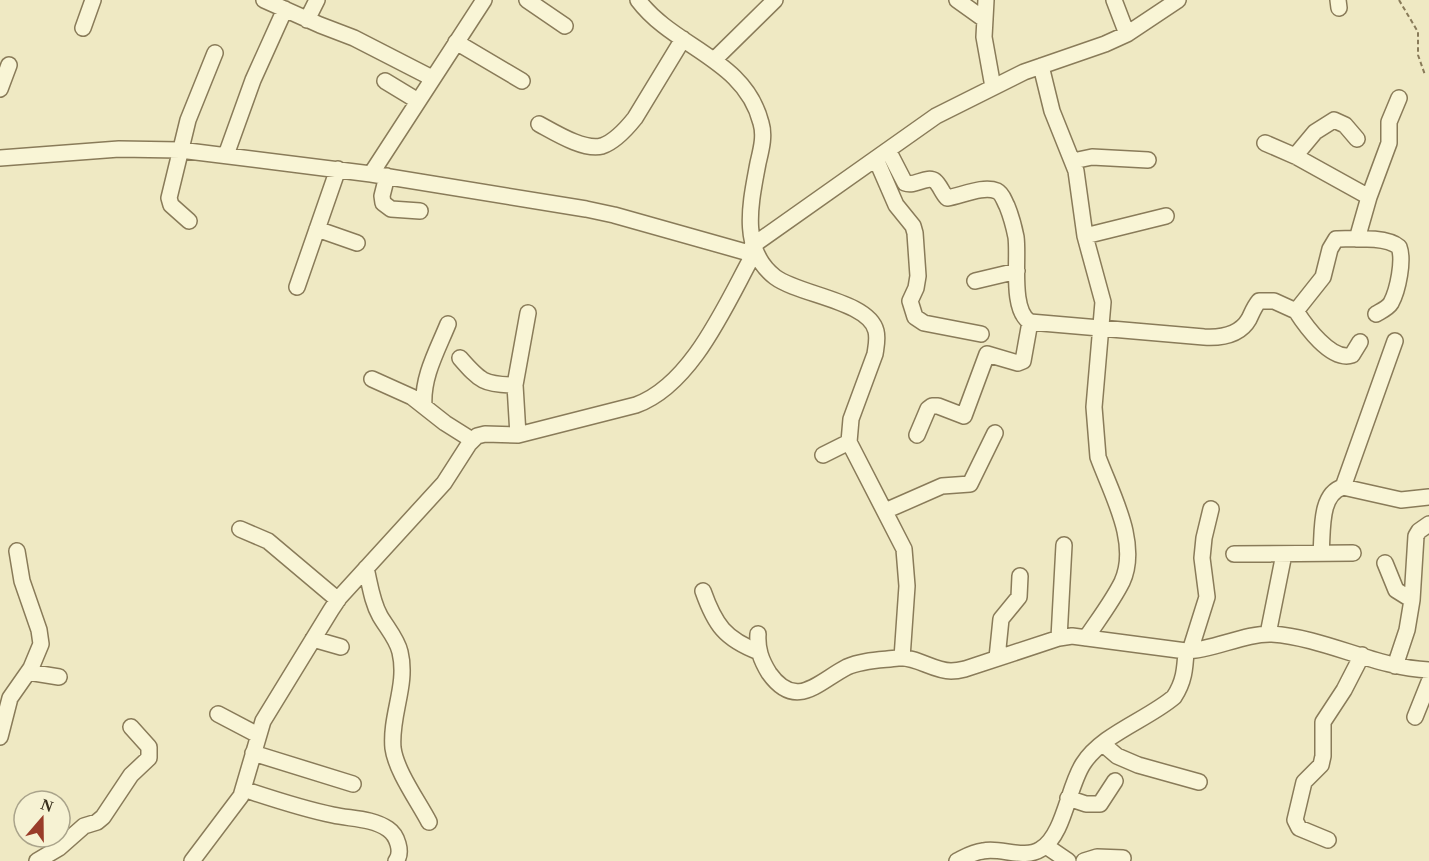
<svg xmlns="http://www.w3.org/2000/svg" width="1429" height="861" font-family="Georgia,serif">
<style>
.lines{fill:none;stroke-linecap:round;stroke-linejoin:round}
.minor-casing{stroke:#897b59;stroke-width:18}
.path{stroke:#897b59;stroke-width:2;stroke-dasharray:4.5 3;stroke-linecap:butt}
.minor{stroke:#f9f5d6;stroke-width:15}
</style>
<rect width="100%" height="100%" fill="#efe9c3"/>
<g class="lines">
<!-- minor casing -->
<g class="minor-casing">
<path id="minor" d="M264,0L320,25L354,38L432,78
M527,0L565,26
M638,0C674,48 745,59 761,123C765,136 761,150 758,163C751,201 739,249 775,277C799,295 869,301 876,331C878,339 876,347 875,354L851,419L849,442L904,549L907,586L902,658
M957,0L985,20
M986,0L984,37L993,87
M1114,0L1127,34
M1338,0L1339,8
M307,20L317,0
M83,28L93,0
M456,42L522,81
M715,59L775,0
M1041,66L1052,111L1076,171L1085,236L1103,302L1094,407L1098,457C1111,493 1140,543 1122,582C1112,602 1098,620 1086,638
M385,81L418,101
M0,89L9,65
M539,124C554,132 584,151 602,146C614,142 627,128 635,118L683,39
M1265,143L1295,156L1369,197
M888,150L905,183C915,187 927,175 935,181C940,185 942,193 947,198C961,196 983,185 997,191C1003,194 1004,201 1007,206C1011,216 1014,227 1016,237C1019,258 1010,310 1030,322L1204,337C1221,338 1240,335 1249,319C1252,313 1254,307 1259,301H1274L1296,311L1323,277L1330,249L1336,239C1353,239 1386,236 1399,247C1404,260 1398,290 1391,303C1388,308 1381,311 1376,314
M226,155L253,80L285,9
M1295,156L1315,132L1334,120L1345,125L1357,139
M0,158L119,149L180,150L371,174L586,209L614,215L756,255
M876,159L896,205L913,226L915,233L918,276L916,288L910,301L915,317L924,323L981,334
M1073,161L1092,157L1148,160
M371,174L484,0
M387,176L382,196L383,203L391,209L420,211
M189,221L171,205L169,198L188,120L215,53
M317,229L357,243
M1085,236L1166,216
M1357,239L1369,197L1389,143V122L1399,98
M752,246L936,116L1024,72L1105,44L1127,34L1178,0
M975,281L1017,271
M297,287L338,169
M1296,311C1305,325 1331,362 1352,355L1360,342
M460,358C480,381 484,385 515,385
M372,379L412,397L445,423L472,440
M424,406C422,377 437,351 448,324
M518,435L515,385L528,313
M917,435L928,409L932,406H938L964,416L987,354L1018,363L1023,361L1030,322
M823,455L849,442
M1343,487L1395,341
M885,511L942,486L970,484L995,433
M240,529L268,541L338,600
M1321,553C1323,532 1319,494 1343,487L1401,500L1429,497
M1234,554L1353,553
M1385,563L1396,590L1412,600
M366,568C370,585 372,602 380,616C387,628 397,639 400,652C408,685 390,715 393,748C396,771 418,801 429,822
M703,591C715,625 725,639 759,652
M758,634C757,649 761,660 769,673C796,711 818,682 847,667C862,660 882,660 898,658C916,656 933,671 951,671C956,671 961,670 965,669L1059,638L1072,636L1186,651C1214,650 1245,633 1272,634C1326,638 1376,668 1429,670
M1268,634L1284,554
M1059,638L1064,545
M313,639L341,647
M1190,651L1207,597L1202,558L1204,538L1211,509
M997,658L1001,619L1019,597L1020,576
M1395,666L1407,630L1412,600L1416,536L1419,531L1429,524
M28,672L59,677
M218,714L258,735
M1415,717L1429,682
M0,737L10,698L31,668L41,644L39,630L22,581L17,551
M1103,744L1117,756L1138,765L1199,782
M253,753L353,784
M243,789C273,799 303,809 333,815C351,819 372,818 388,829C397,835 403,852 396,861
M1068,798L1086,804H1100L1115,781
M1328,840L1299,828L1295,820L1304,782L1321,765L1323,756V722L1344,690L1362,655
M1046,846L1068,861
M37,861L59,848L84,826L97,822L103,817L131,775L149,758V747L131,727
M192,861L241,796L263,721L331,610L339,598L444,483L469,444L477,436L485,434L518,435L636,405C692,385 726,304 753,255
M957,861C965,857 973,852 983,851C1001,847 1024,860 1041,849C1064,835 1068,787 1083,764C1102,734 1147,720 1174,697C1184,682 1185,669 1186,651
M1084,861L1097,857L1123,858"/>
</g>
<!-- path -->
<path class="path" d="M1399,0L1418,32V55L1425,75"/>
<!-- minor -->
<use href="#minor" class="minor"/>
</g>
<!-- north arrow -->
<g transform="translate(42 819) rotate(20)"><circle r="28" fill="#f6f2d3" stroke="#aaa48b" stroke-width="1.5"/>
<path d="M0-4.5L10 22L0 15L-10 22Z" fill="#993c29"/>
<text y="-9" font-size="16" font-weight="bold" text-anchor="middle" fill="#39301e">N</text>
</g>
</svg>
